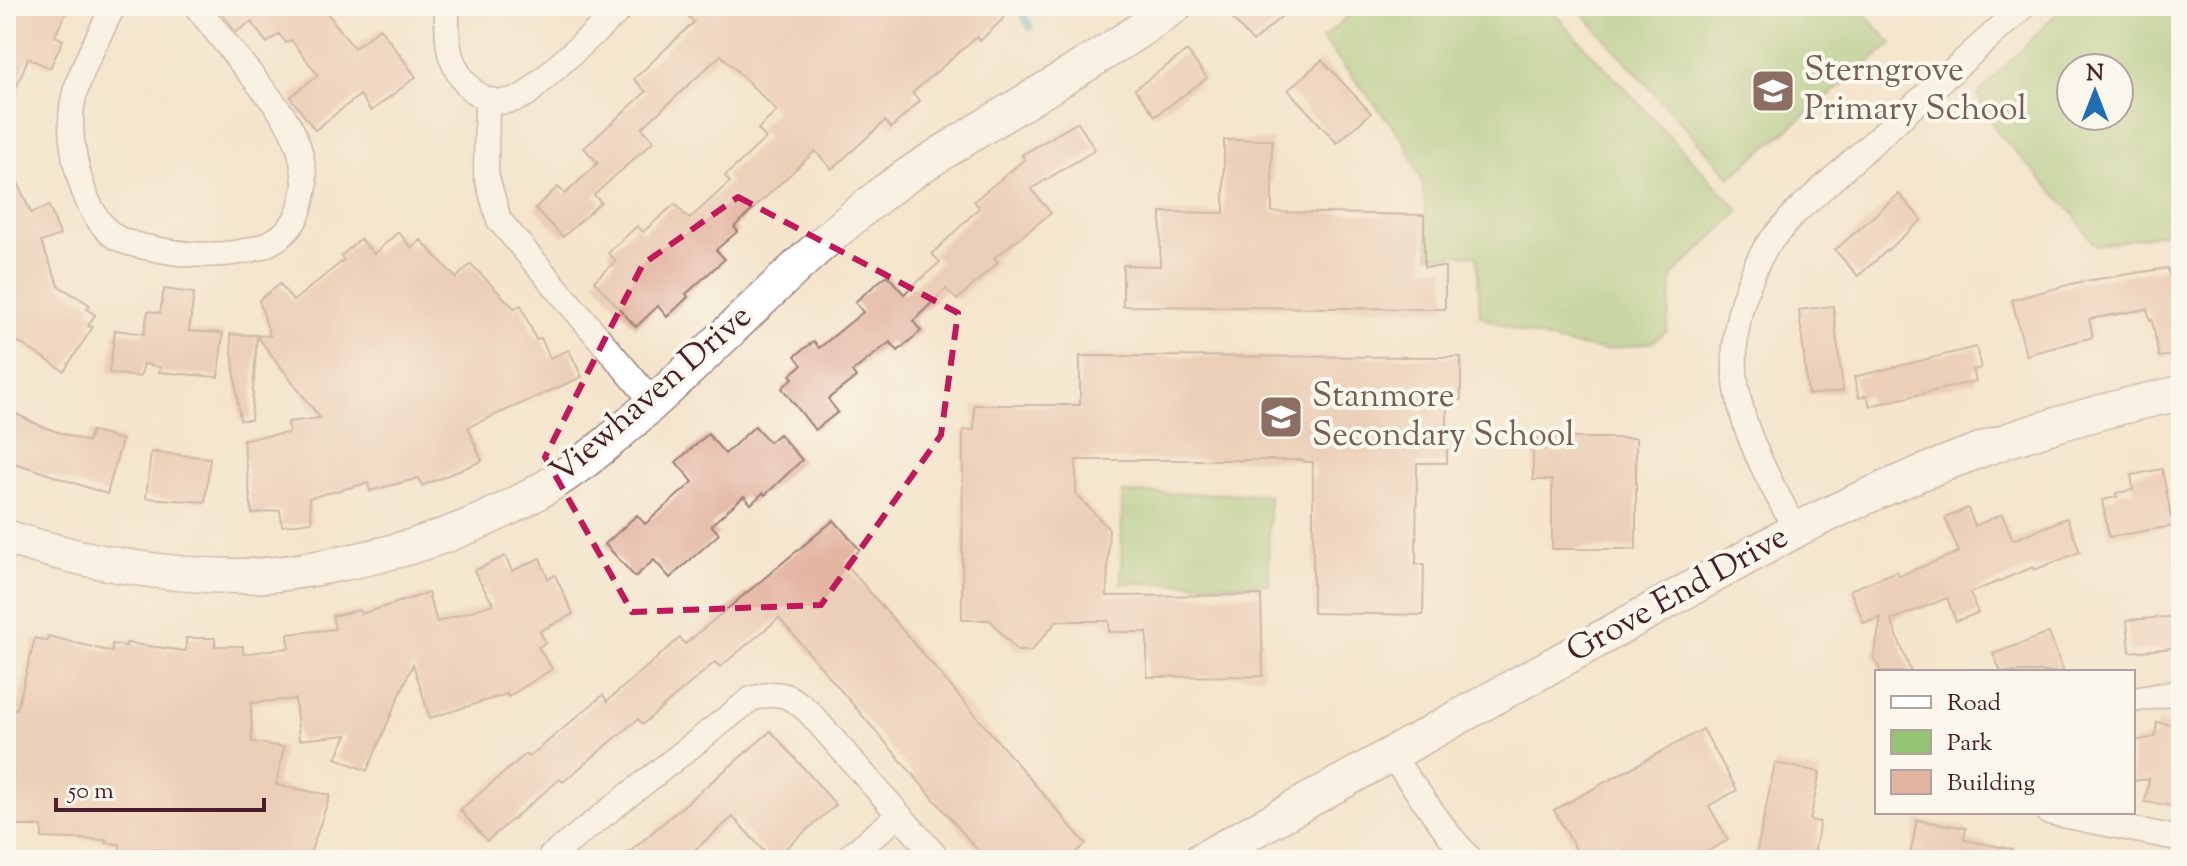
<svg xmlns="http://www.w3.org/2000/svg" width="2187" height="866" font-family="'Sorts Mill Goudy',serif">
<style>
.green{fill:#94c473;stroke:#6f724f;stroke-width:2;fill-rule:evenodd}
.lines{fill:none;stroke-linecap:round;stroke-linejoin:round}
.stream{stroke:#51b3cf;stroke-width:8}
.building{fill:#e3b4a0}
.street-casing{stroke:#9f827c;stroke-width:27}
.secondary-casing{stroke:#9f827c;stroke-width:37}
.street{stroke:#fff;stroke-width:24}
.secondary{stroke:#fff;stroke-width:34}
.marked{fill:none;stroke:#c2185b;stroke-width:6;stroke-dasharray:16 10;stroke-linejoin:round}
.labels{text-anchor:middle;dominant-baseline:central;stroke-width:8;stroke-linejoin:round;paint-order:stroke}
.education-label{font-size:34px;fill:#785e54;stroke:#fbf7ec;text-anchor:start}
.street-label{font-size:34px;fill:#4a1f2b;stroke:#fbf7ec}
</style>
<rect width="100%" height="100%" fill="#fbf7ec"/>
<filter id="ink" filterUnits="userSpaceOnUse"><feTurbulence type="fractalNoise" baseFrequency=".0125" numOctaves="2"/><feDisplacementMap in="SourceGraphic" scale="16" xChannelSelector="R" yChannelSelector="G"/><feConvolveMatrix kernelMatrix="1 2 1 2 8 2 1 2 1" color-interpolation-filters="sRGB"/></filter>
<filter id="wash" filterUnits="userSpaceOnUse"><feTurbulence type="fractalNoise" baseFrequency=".006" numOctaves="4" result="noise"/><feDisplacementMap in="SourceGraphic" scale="32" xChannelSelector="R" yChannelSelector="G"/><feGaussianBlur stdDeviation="1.8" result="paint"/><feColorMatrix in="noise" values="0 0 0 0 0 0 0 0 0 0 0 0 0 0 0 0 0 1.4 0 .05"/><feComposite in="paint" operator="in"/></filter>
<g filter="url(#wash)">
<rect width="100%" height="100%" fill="#f4e5cc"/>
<!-- green -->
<path class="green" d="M1359,6H1547L1740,211L1673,275L1667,331L1652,342L1606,350L1566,344L1518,331L1480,316L1477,255H1429L1423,185L1404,140L1322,39Z
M1576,6H1857L1892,44L1730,177Z
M2064,6H2181V230L2095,246L2073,213L1997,132L1977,95ZM2071,68H2119V116H2071Z
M1122,493L1269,494V584L1121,583Z"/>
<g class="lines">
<!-- stream -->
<path class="stream" d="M1019,6L1030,27"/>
</g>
<g id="blocks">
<!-- building -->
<path class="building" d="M6,6H69L55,36L63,40L50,68L28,58L8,109H6Z
M216,6H322L354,48L380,28L416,77L371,111L360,95L315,130L290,97L318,75L291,40L286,43L279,34L267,43L251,22L236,32Z
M678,6H993L1004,18L980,41L977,37L912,93L920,101L891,128L885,121L832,169L815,151L734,227L738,231L716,250L725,259L686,294L688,297L667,317L658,306L636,327L594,281L616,261L608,253L637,226L643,232L675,204L689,219L730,182L725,176L766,138L758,129L777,111L721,55L642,128L654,141L594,195L601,202L563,237L535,208L558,187L565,194L598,163L584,148L646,92L634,79L694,22Z
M1243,6H1293L1253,42L1231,17Z
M1187,51L1207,78L1155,116L1135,89Z
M1322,60L1371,113L1337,143L1288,90Z
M1078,122L1095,150L1031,189L1051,213L994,258L998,262L957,300L946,289L913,321L921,331L898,351L890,342L852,372L856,377L828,399L838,412L815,430L782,388L793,378L790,375L802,365L795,356L814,341L819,348L863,312L855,302L887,275L904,294L940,262L932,254L979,208L974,201L1025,159L1022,155Z
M1224,140H1272V212L1424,215V267H1445V309L1123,306V265L1160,266L1161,212L1224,213Z
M6,155L31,213L49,206L60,235L41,242L59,286L90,305L87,309L95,315L88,326L93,327L64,371L6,334Z
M1899,194L1922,220L1858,276L1835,250Z
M398,232L412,248L421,240L456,278L471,264L514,308L521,305L536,340L541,338L550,358L569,350L582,377L468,427L482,461L422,486L419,478L370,491L368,483L309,498L312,522L282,526L280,510L252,514L243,439L289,433L288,422L320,418L257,336L251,420H240L230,334L270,336L259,300L280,284L293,301L344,260L341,256L360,239L374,254Z
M2168,268L2169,276L2181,273V354L2159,357L2152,320H2150L2147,309L2089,319L2093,337L2026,355L2012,300L2079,282Z
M164,289L194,293L189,331L223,333L218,377L159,372L160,367L144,364L140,377L109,373L115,330L144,334L148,311L160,313Z
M1833,306L1843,391L1808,395L1799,310Z
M1976,347L1981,368L1973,370L1976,381L1870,406L1867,395L1859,398L1854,377Z
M1080,356L1461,357V400H1447V463H1417L1416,564H1424L1423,615L1313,613V462H1304V460H1076V494L1109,529L1107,596L1261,595L1263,676L1147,677V632H1109V621H1057L1031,651H1017L990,620H962L963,430H974V405H1080Z
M6,409L43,427L88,442L91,431L122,440L107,494L6,460Z
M755,426L769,442L779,434L802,460L765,495L763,493L751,504L744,496L711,525L719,534L670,578L654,560L635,577L605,544L637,515L645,524L693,482L676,462L708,434L725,454Z
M1533,438H1636V549H1552V480H1533Z
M151,452L210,458L205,502L146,498Z
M2162,469L2173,526L2109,537L2102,500L2117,497L2116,493L2133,490L2131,475Z
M1968,508L1975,526L2002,514L2013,540L2067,518L2080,552L2034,570L2033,567L1970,593L1978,613L1956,621L1947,598L1891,620L1911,672H1881L1874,657L1881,617L1864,623L1850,590L1897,571L1899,576L1959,552L1945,518Z
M834,520L860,550L845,563L1086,844L1067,860H986L779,618L720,667L715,662L643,724L638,719L563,782L560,779L487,841L460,810L526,754L529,757L603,695L607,701L680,638L685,644Z
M505,556L512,571L540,558L548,579L555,575L573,614L540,631L545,643L538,647L552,669L508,697L507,694L430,718L413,664L367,771L336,758L347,735L299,740L295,699L251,703L252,742L284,747L276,785L330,795L308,860H195L196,854L151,849L150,860H119L120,844L106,843L107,840L42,838V826H12L13,771H6V707L17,709L35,638L47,641L48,636L112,652V644L126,646V643L186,651V638H215V646H243V654L289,648L288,634L335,629L332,616L360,610L361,614L428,593L437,622L493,604L474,571Z
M2181,616V640L2172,641L2173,648L2130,652L2127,620Z
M2049,633L2064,672H2001L1993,654Z
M2157,722L2181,726V807L2145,802L2149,779L2133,781V741L2155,737Z
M1703,729L1737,790L1709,806L1728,840L1692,860H1631L1626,851L1611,860H1582L1554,810Z
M771,731L836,805L772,860L733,817L683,860H620Z
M1775,763L1820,772L1810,820L1820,822L1813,860H1755Z
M1917,820L1966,828L1964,840L2012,849L2011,860H1909Z"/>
</g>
</g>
<g filter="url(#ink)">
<use href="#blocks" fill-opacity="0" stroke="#9f827c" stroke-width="2"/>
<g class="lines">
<!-- street casing -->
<g class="street-casing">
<path id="street" d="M113,6C99,38 77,73 72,107C67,144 82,213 114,236C126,244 141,246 155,249C198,258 284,263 300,208C302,200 305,192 305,184C304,169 301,151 295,137C285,114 268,96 253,77C234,54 215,30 196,6
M446,6C448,21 446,41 451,56C463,91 491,114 527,94L624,6
M487,99L486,174L499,220L653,402
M1796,530C1755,454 1718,392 1742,304C1748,284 1755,265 1766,247C1774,236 1785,225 1794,214L2024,6
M2133,700L2181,692
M1390,754L1450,836L1471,860
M2048,812L2181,839
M550,857L751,699C779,691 787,692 809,712L939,860
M845,860L899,815"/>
</g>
<!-- secondary casing -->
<g class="secondary-casing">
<path id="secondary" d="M6,537C80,561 155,575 233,576C265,577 297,572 328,566C430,548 525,512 605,445C701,365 784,270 883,193C915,168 951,148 985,126C1049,87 1114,49 1175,6
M1201,860L1796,530C1923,467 2042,422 2181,393"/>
</g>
<!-- street -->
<use href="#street" class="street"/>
<!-- secondary -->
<use href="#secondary" class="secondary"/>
</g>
</g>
<!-- marked area -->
<path d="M0 0H2187V866H0ZM738,197L958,313L941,435L821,605L632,612L545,457L643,264Z" fill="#f4e5cc" fill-opacity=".55" fill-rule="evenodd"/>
<path class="marked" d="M738,197L958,313L941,435L821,605L632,612L545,457L643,264Z"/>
<!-- icons -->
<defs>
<g id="school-square" transform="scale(2.3)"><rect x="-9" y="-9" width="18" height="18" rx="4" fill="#8d6e63" stroke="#fbf7ec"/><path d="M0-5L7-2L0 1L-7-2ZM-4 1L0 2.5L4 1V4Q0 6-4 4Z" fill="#fff"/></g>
</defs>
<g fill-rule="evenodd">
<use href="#school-square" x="1773" y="91"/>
<use href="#school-square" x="1281" y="417"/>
</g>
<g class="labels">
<!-- education labels -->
<g class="education-label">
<text x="1804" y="71">Sterngrove<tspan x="1804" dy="39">Primary School</tspan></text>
<text x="1312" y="397">Stanmore<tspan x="1312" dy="39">Secondary School</tspan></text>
</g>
<!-- street labels -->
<g class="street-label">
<text transform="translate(652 395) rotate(-41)">Viewhaven Drive</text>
<text transform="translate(1678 595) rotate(-29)">Grove End Drive</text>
</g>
</g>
<!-- margin -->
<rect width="2187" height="866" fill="none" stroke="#fbf7ec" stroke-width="32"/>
<!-- legend -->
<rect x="1875" y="670" width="260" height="144" fill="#fbf7ec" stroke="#b4a19f" stroke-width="2"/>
<rect x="1891" y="696" width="40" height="12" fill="#ffffff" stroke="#b4a19f" stroke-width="2"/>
<text x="1947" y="710" font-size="24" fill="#4a1f2b">Road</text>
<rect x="1891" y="730" width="40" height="24" fill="#94c473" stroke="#b4a19f" stroke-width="2"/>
<text x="1947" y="750" font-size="24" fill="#4a1f2b">Park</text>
<rect x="1891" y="770" width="40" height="24" fill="#e3b4a0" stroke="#b4a19f" stroke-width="2"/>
<text x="1947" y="790" font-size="24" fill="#4a1f2b">Building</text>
<!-- north arrow -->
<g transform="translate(2095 92)"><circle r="38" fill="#fbf7ec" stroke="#b4a19f" stroke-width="2"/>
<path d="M0-6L14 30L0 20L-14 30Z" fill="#1f6fb2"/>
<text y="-12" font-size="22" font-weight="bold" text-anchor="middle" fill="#4a1f2b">N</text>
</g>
<!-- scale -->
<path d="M56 798v12h208v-12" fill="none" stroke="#4a1f2b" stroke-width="4"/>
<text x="68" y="798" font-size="24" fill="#4a1f2b" stroke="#fbf7ec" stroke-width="6" paint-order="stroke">50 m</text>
</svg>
